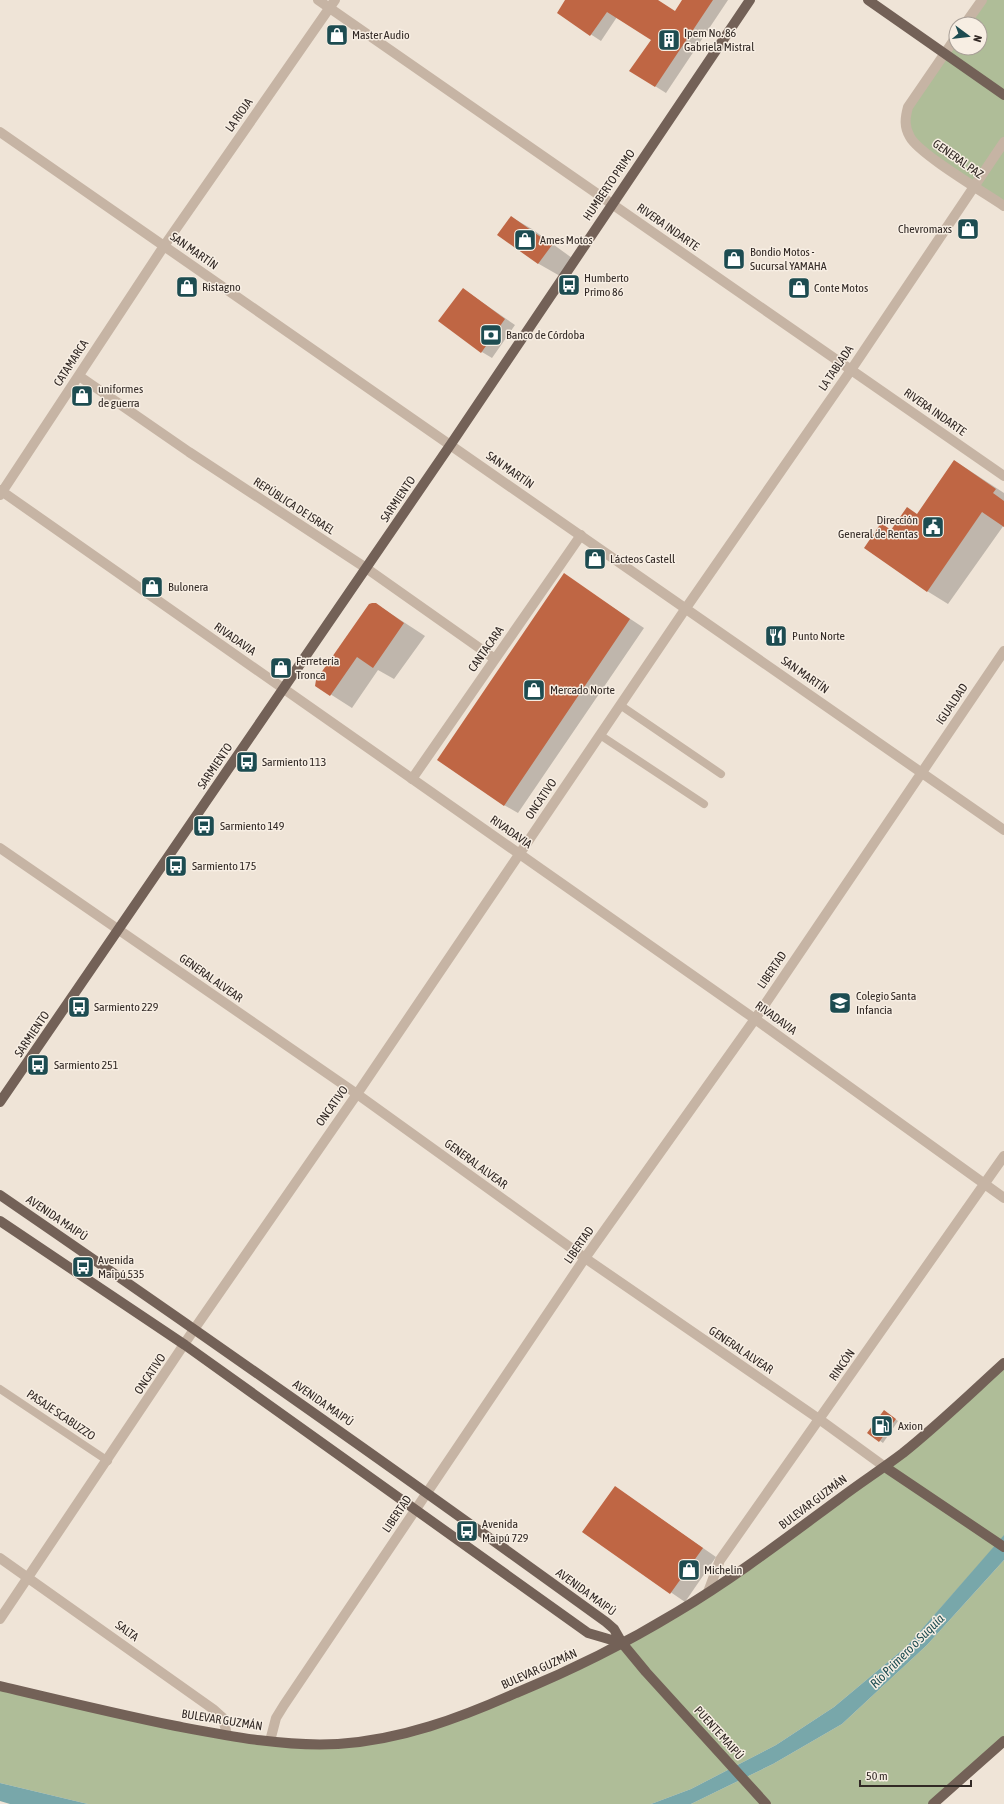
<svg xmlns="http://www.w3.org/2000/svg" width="1004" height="1804" font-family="'Asap Condensed',sans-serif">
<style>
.green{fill:#afbd98}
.water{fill:#78a7aa}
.shadow{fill:#0003}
.building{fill:#bf6644}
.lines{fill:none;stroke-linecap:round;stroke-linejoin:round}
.service{stroke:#c6b4a4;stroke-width:8}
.pedestrian{stroke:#c6b4a4;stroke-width:10}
.minor{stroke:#c6b4a4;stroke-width:10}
.primary{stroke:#736157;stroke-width:10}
.labels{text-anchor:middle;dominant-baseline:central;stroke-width:3;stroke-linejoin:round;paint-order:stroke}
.poi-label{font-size:12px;fill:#322925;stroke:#f7eee3;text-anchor:start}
.street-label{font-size:12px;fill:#322925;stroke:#f7eee3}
.water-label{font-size:13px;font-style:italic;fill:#1d4c51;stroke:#f7eee3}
</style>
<rect width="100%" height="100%" fill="#efe4d7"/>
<!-- green -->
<path class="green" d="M982,0H1004V206L909,136L908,107L956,37V48H980V24H965Z
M1004,1363V1536L907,1646L834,1707L776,1745L691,1789L651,1804H88L0,1783V1686L195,1730L336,1744L443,1722L650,1628L860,1484Z
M1004,1560V1741L933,1804H691L773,1764L842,1724L927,1645Z"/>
<!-- water -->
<path class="water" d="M1004,1535V1560L927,1645L842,1724L773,1764L691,1804H651L691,1789L776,1745L834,1707L907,1646Z
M0,1783L88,1804H10L0,1801Z"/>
<!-- shadow -->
<path class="shadow" d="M567,0H657L675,12L684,0H728L666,93L631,71L653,40L617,17L601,41L558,13Z
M511,217L532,229L572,258L560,276L539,264L499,235Z
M463,289L515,325L492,358L482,352Z
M955,461L1004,493V525L948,604L927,591L865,548L918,515Z
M564,575L644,628L518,813L504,805Z
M376,604L425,636L394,679L378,670L352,708L316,685Z
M887,1413L898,1421L883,1443L869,1433Z
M615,1487L716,1557L685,1602L583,1532Z"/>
<!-- building -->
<path class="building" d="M565,0H658L675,11L682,0H713L655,87L629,71L651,40L607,12L590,36L557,13Z
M511,216L552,245L538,264L497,235Z
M463,288L505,319L481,353L438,321Z
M954,460L996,489L993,493L1004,501V527L982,512L927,592L864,548L881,523L891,530L907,507L917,514Z
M564,573L630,619L504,806L437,760Z
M372,603H376L404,623L373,668L357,657L330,696L315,686L316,680L369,604Z
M884,1410L896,1419L879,1442L867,1433Z
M615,1486L703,1548L670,1594L582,1532Z"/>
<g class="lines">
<!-- service -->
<path class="service" d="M620,705L721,774
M600,735L704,804
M0,1389L108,1461"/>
<!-- pedestrian -->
<path class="pedestrian" d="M366,568L495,659
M412,779L581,535"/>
<!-- minor -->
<path class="minor" d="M318,0L1004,476
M965,24L982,0
M956,37L908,107C905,118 904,127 910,137C919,154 985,193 1004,206
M0,132L1004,830
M79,376L189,452L366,568
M0,490L755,1019L1004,1198
M0,495L164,246L335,0
M0,848L357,1094L585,1258L819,1419L885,1467
M0,1558L213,1709L223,1718L227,1735
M708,1592L720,1560L1004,1156
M0,1619L195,1328L357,1094L686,608L851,370L1004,142
M270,1741L276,1718L284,1705L585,1258L755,1019L1004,651"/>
<!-- primary -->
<path class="primary" d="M868,0L1004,95
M0,1102L451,444L750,0
M0,1195C204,1335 406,1477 606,1622L614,1629L622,1643L646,1672L766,1804
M0,1221L185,1345L588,1633L622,1643
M885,1467L1004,1547
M0,1686C59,1700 117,1714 176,1726C229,1736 284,1747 338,1744C401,1740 460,1718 516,1693C572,1670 626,1643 677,1612C734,1578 786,1538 839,1499C860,1483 882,1469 903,1453C938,1425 971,1393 1004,1363
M933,1804L1004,1741"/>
</g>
<!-- icons -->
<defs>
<g id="shop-square" transform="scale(1.15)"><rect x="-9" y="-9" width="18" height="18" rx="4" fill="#1d4c51" stroke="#f7eee3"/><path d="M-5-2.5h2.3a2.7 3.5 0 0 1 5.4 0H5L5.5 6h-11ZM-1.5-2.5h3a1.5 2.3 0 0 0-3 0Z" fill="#fff"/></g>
<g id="building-square" transform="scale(1.15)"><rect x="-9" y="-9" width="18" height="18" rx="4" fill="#1d4c51" stroke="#f7eee3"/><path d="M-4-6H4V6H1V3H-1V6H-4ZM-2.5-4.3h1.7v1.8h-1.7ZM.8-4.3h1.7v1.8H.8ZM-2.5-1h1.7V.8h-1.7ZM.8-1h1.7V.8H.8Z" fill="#fff"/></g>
<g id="bus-square" transform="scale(1.15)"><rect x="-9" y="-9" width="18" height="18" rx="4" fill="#1d4c51" stroke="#f7eee3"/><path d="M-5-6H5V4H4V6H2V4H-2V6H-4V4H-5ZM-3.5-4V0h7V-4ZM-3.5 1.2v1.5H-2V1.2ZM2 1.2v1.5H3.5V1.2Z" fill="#fff"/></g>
<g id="bank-square" transform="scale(1.15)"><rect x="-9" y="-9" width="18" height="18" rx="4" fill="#1d4c51" stroke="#f7eee3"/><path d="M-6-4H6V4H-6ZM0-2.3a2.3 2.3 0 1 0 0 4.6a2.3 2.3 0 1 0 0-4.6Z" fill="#fff"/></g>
<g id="civic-square" transform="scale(1.15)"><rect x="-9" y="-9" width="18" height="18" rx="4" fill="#1d4c51" stroke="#f7eee3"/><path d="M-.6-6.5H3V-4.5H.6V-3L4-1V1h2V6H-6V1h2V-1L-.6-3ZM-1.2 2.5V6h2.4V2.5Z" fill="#fff"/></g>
<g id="restaurant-square" transform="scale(1.15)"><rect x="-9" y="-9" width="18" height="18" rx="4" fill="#1d4c51" stroke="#f7eee3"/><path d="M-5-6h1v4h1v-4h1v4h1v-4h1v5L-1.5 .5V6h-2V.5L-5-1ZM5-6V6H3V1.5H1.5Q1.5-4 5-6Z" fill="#fff"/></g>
<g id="school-square" transform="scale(1.15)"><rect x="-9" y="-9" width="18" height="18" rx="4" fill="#1d4c51" stroke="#f7eee3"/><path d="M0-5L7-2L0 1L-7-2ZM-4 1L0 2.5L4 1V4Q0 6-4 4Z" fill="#fff"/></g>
<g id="fuel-square" transform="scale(1.15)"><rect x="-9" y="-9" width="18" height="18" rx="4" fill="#1d4c51" stroke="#f7eee3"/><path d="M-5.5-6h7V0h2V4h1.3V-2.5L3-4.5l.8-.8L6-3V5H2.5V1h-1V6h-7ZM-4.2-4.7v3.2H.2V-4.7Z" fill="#fff"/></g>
</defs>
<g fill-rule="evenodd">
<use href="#shop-square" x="337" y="35"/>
<use href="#building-square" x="669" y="40"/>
<use href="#shop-square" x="968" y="229"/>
<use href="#shop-square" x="525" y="240"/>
<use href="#shop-square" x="734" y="259"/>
<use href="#bus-square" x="569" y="285"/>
<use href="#shop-square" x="187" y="287"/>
<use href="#shop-square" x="799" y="288"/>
<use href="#bank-square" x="491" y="335"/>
<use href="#shop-square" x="82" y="396"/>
<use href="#civic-square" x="933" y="527"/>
<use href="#shop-square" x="595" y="559"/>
<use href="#shop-square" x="152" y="587"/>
<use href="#restaurant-square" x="776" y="636"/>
<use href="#shop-square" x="281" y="668"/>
<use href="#shop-square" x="534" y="690"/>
<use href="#bus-square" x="247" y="762"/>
<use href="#bus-square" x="204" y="826"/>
<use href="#bus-square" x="176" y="866"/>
<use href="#school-square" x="840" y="1003"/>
<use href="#bus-square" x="79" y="1007"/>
<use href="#bus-square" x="38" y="1065"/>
<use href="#bus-square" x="83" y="1267"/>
<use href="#fuel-square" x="882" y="1426"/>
<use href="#bus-square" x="467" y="1531"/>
<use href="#shop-square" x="689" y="1570"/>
</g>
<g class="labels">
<!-- poi labels -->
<g class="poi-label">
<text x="684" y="33">Ipem No. 86<tspan x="684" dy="14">Gabriela Mistral</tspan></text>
<text x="352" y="35">Master Audio</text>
<text x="952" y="229" text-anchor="end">Chevromaxs</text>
<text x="540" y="240">Ames Motos</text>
<text x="750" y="252">Bondio Motos -<tspan x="750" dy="14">Sucursal YAMAHA</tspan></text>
<text x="584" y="278">Humberto<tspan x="584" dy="14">Primo 86</tspan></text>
<text x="202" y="287">Ristagno</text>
<text x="814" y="288">Conte Motos</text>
<text x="506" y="335">Banco de Córdoba</text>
<text x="98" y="389">uniformes<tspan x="98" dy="14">de guerra</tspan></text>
<text x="918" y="520" text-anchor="end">Dirección<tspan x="918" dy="14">General de Rentas</tspan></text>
<text x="610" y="559">Lácteos Castell</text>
<text x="168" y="587">Bulonera</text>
<text x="792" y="636">Punto Norte</text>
<text x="296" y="661">Ferretería<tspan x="296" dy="14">Tronca</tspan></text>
<text x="550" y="690">Mercado Norte</text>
<text x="262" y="762">Sarmiento 113</text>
<text x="220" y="826">Sarmiento 149</text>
<text x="192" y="866">Sarmiento 175</text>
<text x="856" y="996">Colegio Santa<tspan x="856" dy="14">Infancia</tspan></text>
<text x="94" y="1007">Sarmiento 229</text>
<text x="54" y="1065">Sarmiento 251</text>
<text x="98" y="1260">Avenida<tspan x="98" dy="14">Maipú 535</tspan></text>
<text x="898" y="1426">Axion</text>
<text x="482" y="1524">Avenida<tspan x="482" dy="14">Maipú 729</tspan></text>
<text x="704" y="1570">Michelin</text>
</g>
<!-- street labels -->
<g class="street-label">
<text transform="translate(239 115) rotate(-55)">LA RIOJA</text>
<text transform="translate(958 159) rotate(35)">GENERAL PAZ</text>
<text transform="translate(609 185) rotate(-56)">HUMBERTO PRIMO</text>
<text transform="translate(668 227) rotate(35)">RIVERA INDARTE</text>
<text transform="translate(194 251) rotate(35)">SAN MARTÍN</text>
<text transform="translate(71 363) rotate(-57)">CATAMARCA</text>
<text transform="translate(836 368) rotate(-56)">LA TABLADA</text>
<text transform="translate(935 412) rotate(35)">RIVERA INDARTE</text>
<text transform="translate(510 470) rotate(35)">SAN MARTÍN</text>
<text transform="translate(398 499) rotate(-56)">SARMIENTO</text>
<text transform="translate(294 506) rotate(33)">REPÚBLICA DE ISRAEL</text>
<text transform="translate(235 639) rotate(35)">RIVADAVIA</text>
<text transform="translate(486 649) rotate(-55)">CANTACARA</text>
<text transform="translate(805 675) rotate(35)">SAN MARTÍN</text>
<text transform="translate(952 704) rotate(-56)">IGUALDAD</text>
<text transform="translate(215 766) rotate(-56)">SARMIENTO</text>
<text transform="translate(541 799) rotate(-56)">ONCATIVO</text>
<text transform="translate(511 832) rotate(35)">RIVADAVIA</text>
<text transform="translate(772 970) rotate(-56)">LIBERTAD</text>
<text transform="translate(211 978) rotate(35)">GENERAL ALVEAR</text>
<text transform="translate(776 1018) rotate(36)">RIVADAVIA</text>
<text transform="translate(32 1034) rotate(-56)">SARMIENTO</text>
<text transform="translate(332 1106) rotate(-55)">ONCATIVO</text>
<text transform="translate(476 1164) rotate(36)">GENERAL ALVEAR</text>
<text transform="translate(57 1218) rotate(34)">AVENIDA MAIPÚ</text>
<text transform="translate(579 1245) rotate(-55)">LIBERTAD</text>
<text transform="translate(741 1350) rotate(34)">GENERAL ALVEAR</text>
<text transform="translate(842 1365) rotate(-55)">RINCÓN</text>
<text transform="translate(150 1374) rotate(-56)">ONCATIVO</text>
<text transform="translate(323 1403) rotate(35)">AVENIDA MAIPÚ</text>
<text transform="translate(61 1415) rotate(34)">PASAJE SCABUZZO</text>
<text transform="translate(813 1502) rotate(-37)">BULEVAR GUZMÁN</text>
<text transform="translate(397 1514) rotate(-56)">LIBERTAD</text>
<text transform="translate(586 1592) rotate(36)">AVENIDA MAIPÚ</text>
<text transform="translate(127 1631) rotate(36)">SALTA</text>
<text transform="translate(539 1669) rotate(-24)">BULEVAR GUZMÁN</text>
<text transform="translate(222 1720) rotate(9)">BULEVAR GUZMÁN</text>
<text transform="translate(719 1733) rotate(48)">PUENTE MAIPÚ</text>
</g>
<!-- water labels -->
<g class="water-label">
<text transform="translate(907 1651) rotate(-45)">Río Primero o Suquía</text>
</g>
</g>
<!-- north arrow -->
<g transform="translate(968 36) rotate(105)"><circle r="19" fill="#f7eee3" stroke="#a89f97"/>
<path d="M0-3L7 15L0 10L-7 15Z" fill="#1d4c51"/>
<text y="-6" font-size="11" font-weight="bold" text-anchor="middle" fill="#322925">N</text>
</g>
<!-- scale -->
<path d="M860 1780v6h111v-6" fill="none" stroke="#322925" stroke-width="2"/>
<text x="866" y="1780" font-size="12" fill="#322925" stroke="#f7eee3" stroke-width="3" paint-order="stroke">50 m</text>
</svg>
